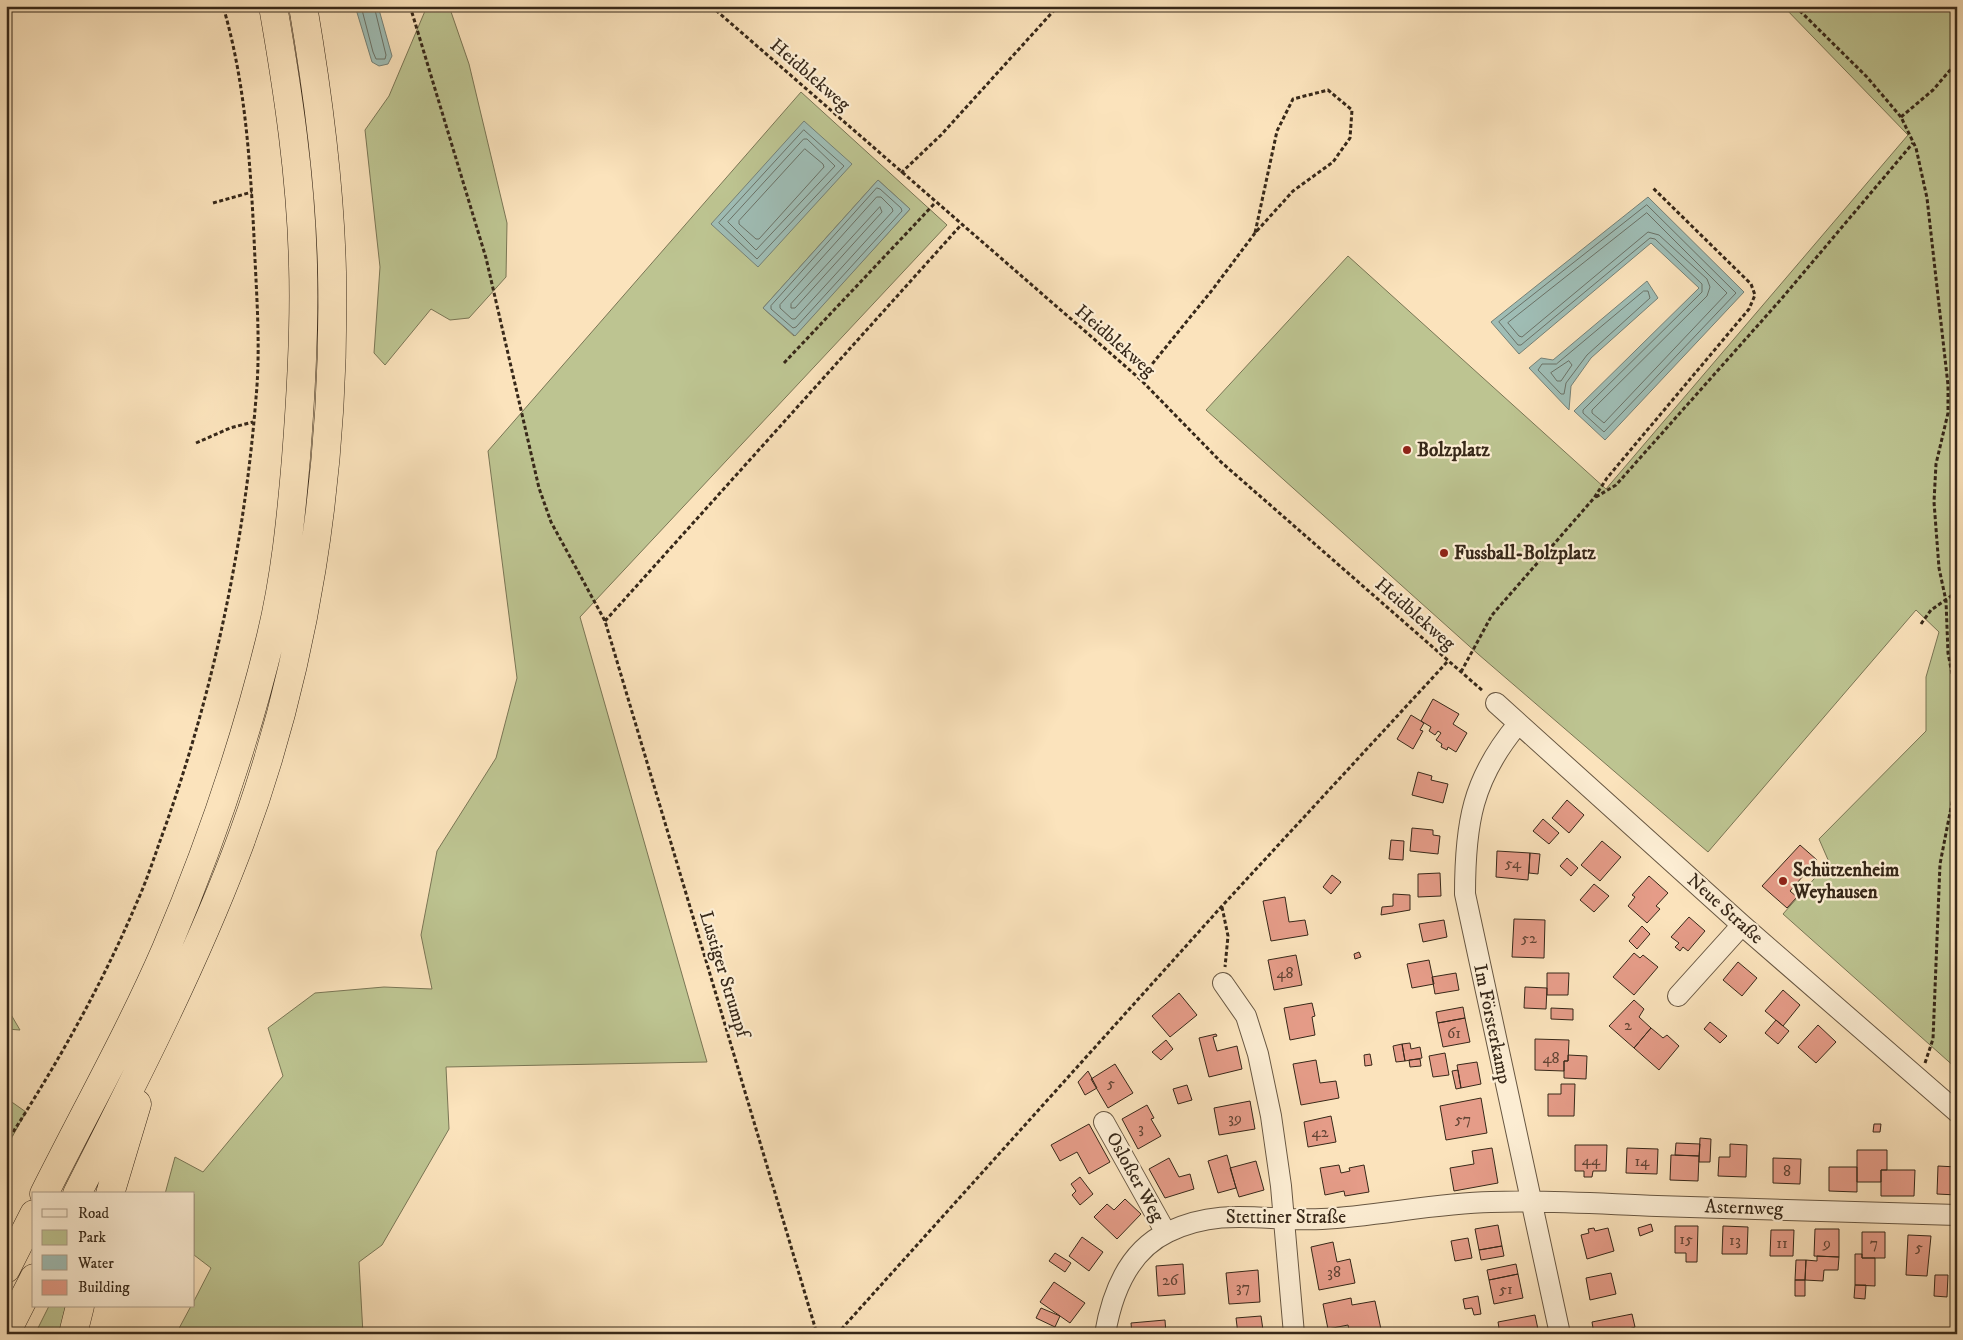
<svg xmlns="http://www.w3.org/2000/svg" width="1963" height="1340" font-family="'IM FELL DW Pica',serif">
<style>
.green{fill:#bdc491;stroke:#7a7655;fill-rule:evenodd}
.water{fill:#9fbdb5;stroke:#758177}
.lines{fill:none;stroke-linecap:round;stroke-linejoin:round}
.shore{stroke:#6b7267;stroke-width:1}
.building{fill:#e59c88;stroke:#372819}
.street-casing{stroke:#685742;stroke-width:22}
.highway-casing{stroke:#372819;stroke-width:29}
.path{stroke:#372819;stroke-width:3;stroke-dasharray:4 2.5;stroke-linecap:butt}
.street{stroke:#fcedd3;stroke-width:20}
.highway{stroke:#fbe3bc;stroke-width:28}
.poi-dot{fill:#8f2418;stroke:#fcedd3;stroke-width:2}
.labels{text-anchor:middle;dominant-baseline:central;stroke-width:4.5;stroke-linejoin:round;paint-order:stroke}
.number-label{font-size:16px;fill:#624535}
.street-label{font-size:19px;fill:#372819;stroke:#fcedd3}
.poi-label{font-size:19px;font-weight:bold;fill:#372819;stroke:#fcedd3;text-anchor:start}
</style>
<rect width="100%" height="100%" fill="#fbe3bc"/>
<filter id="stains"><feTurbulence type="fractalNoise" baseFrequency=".004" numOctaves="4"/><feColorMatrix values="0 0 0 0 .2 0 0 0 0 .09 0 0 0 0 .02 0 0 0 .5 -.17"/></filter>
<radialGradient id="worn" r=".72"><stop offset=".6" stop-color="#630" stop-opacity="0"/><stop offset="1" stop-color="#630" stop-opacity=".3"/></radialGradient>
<!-- green -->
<path class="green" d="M423,6H449L469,64L507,223L506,277L469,318L450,320L431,309L385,365L374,353L380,267L365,130L389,96L425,11Z
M1783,6H1957V1069L1783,914L1829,862L1819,839L1926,731V677L1939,632L1916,610L1708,852L1478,654L1206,410L1348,256L1606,489L1908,135Z
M801,92L947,225L580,617L707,1062L446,1067L449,1129L382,1245L359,1262L363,1334H176L191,1306H194V1301L211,1268L194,1255V1194H165L175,1157L203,1172L283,1076L268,1028L315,993L384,987L432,989L421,935L437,851L496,758L517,678L488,451ZM878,180L910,209L794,336L763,308Z
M6,1006L20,1030L6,1029Z
M6,1098L26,1112L6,1148Z
M49,1306H73L65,1334H35Z"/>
<!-- water -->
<path class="water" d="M355,6H378L392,56L388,64L379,66L372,62Z
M804,121L852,164L758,267L711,224Z
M878,180L910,209L795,336L763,308Z
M1648,197L1744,292L1605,440L1574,411L1699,288L1651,243L1519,354L1491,322Z
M1647,281L1658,298L1591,358L1571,386L1569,410L1529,368L1541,358L1553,360Z"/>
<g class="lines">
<!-- shore -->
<path class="shore" d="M361,6L373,52L376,59H385L386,55L374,6
M804,130L844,166L757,259L719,223Z
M804,139H807L835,166L756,250L728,222Z
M805,149L823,164L824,167L759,239H756L739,224V221Z
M877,188L880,189L901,208L902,211L796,327L793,328L771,309V306Z
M877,197H881L892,208L893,211L795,319H792L780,308V305Z
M1647,205L1736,293L1604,432L1583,413V410L1702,292V284L1655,239L1650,238L1521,345H1518L1499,322Z
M880,207L882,212L795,308H791V304Z
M1647,213L1727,293L1604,423L1592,413V410L1707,296L1710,287L1707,279L1659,235L1648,232L1522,337L1519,336L1508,323Z
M1644,291H1648L1650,298L1587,355L1566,383L1564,394H1561L1538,370L1542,364H1556Z
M1569,361L1572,365L1561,381H1557L1551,373Z"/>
</g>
<!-- building -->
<path class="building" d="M1433,699L1459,714L1453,724L1467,733L1456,752L1448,747L1447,750L1441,747L1442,744L1436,740L1441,733L1438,731L1435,735L1429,731L1431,727L1421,721Z
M1411,715L1424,723L1420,730L1423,731L1413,749L1397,739Z
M1418,772L1432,776L1431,780L1448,784L1443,803L1412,795Z
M1567,800L1584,815L1569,833L1552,818Z
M1543,819L1559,833L1549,844L1533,831Z
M1412,828L1433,830V835L1440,836L1438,854L1410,851Z
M1391,840L1404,841L1403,860L1389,859Z
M1602,841L1621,857L1600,881L1581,865Z
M1800,845L1817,860L1790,891L1797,897L1787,908L1762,886Z
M1497,851L1530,853L1528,880L1496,877Z
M1530,853L1540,854L1538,874L1529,873Z
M1567,858L1578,868L1571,876L1560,866Z
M1440,873L1441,896L1418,897V874Z
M1332,875L1341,882L1331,894L1323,887Z
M1649,876L1668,893L1656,906L1660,909L1647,923L1628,906L1635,897L1632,895Z
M1594,884L1609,896L1594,912L1580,900Z
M1393,894L1410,895V910L1381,915L1382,907L1393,906Z
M1285,897L1289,922L1305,920L1308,935L1271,941L1263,901Z
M1689,917L1705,931L1688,951L1683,947L1680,951L1675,947L1679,943L1671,937Z
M1514,919L1545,920L1544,958L1512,957Z
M1444,920L1447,937L1423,942L1419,924Z
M1642,926L1650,934L1637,949L1629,941Z
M1359,952L1361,957L1355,959L1354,954Z
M1634,953L1640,958L1643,955L1658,967L1634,995L1613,977Z
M1296,955L1302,985L1274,990L1268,960Z
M1429,960L1434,984L1412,988L1407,964Z
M1738,962L1757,978L1742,996L1723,980Z
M1456,973L1459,990L1435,994L1432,977Z
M1547,973H1569L1568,995H1547Z
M1525,987L1547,988L1546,1009L1524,1008Z
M1783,990L1800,1005L1783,1026L1765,1011Z
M1179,993L1197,1015L1170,1037L1152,1016Z
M1634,1000L1644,1009L1639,1017L1651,1028L1634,1048L1609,1026Z
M1312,1003L1315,1016L1312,1017L1315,1035L1290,1040L1284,1008Z
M1463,1007L1465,1018L1438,1023L1436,1012Z
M1551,1008L1573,1009V1020L1551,1019Z
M1465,1018L1470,1042L1443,1047L1438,1023Z
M1776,1020L1789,1031L1778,1044L1765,1033Z
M1710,1022L1727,1036L1720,1043L1704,1029Z
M1818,1025L1836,1042L1816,1063L1798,1047Z
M1651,1028L1663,1038L1667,1035L1679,1046L1659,1070L1634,1048Z
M1216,1034L1217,1036L1213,1037L1217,1051L1237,1046L1242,1069L1209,1077L1199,1038Z
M1535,1039L1569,1040L1568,1061H1564V1071L1535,1070Z
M1166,1040L1173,1049L1161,1060L1152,1052Z
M1410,1043L1411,1049L1420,1047L1422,1058L1405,1061L1402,1044Z
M1402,1044L1405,1061L1396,1062L1393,1046Z
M1445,1053L1449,1075L1433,1077L1429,1056Z
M1370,1054L1372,1065L1365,1066L1364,1055Z
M1568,1055L1587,1056L1586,1079L1564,1078V1061H1568Z
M1420,1059L1421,1066L1410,1067L1409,1060Z
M1316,1060L1320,1083L1336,1081L1339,1098L1301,1105L1293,1064Z
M1477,1062L1481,1084L1461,1088L1457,1065Z
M1115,1064L1133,1093L1108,1108L1091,1079Z
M1458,1070L1461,1088L1456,1089L1452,1071Z
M1088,1071L1097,1088L1085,1095L1078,1082Z
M1561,1084H1575L1574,1116H1548V1094H1561Z
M1187,1085L1192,1100L1178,1104L1173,1089Z
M1481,1098L1487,1133L1446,1140L1440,1106Z
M1250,1101L1255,1129L1219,1135L1214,1108Z
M1147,1105L1154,1118L1151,1119L1161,1136L1138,1149L1122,1119Z
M1331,1116L1336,1142L1308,1147L1304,1122Z
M1089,1124L1110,1162L1089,1174L1077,1152L1060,1161L1051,1145Z
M1874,1124H1881L1880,1132H1873Z
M1700,1138L1711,1139L1710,1162H1699Z
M1676,1143L1700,1144L1699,1156L1675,1155Z
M1730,1144L1747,1145L1746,1177L1718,1176L1719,1157H1730Z
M1575,1145H1607L1606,1171H1593L1592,1177H1584V1171H1575Z
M1492,1148L1498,1183L1454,1191L1450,1168L1474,1164L1472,1151Z
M1627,1148L1658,1149L1657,1174L1626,1173Z
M1857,1150H1887V1170H1881V1182H1857Z
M1227,1155L1236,1188L1218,1193L1208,1161Z
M1671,1155L1699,1156L1698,1181L1670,1180Z
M1169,1158L1179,1177L1190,1174L1194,1189L1165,1198L1149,1169Z
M1773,1158L1801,1159L1800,1184L1773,1183Z
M1256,1161L1264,1190L1239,1197L1230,1168Z
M1339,1165L1341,1173L1350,1171L1349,1168L1364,1165L1369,1192L1345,1196L1344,1191L1325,1195L1320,1168Z
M1938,1166L1957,1167V1195L1937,1194Z
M1829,1167H1857V1192L1829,1191Z
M1881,1170H1915L1914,1196H1881Z
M1080,1177L1093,1194L1080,1205L1072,1195L1076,1191L1071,1184Z
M1125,1199L1141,1214L1117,1239L1094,1217L1107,1204L1114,1210Z
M1651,1224L1653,1231L1640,1236L1638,1228Z
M1498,1225L1502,1246L1479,1250L1475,1229Z
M1675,1226H1698L1697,1262H1686V1253H1675Z
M1723,1226L1748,1227L1747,1254H1722Z
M1594,1228L1595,1231L1608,1228L1614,1251L1587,1259L1581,1235L1589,1233L1588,1229Z
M1815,1229H1839V1257L1814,1256Z
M1771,1230H1794L1793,1256H1770Z
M1862,1232H1885V1258H1862Z
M1908,1235L1931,1236L1927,1276L1906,1275Z
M1082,1237L1103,1252L1089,1271L1069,1256Z
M1468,1238L1472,1258L1455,1261L1451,1241Z
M1333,1242L1337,1262L1350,1259L1355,1283L1319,1290L1311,1247Z
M1502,1246L1504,1256L1481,1260L1479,1250Z
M1055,1253L1071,1263L1065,1272L1049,1261Z
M1855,1254H1862V1258H1875V1286L1855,1285Z
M1817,1256L1839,1257L1838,1270H1824L1823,1281L1805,1280L1806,1260L1817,1261Z
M1796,1260H1806L1805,1280H1795Z
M1183,1264L1185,1294L1158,1296L1156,1266Z
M1516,1264L1518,1274L1489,1280L1487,1270Z
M1258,1270L1260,1302L1229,1304L1226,1273Z
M1611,1273L1616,1294L1590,1300L1586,1278Z
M1518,1274L1523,1298L1494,1304L1489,1280Z
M1935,1275H1948L1947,1297L1934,1296Z
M1795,1280H1805V1296H1795Z
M1054,1282L1085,1303L1070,1323L1040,1302Z
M1855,1285H1866L1865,1299L1854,1298Z
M1478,1296L1481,1314L1474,1315L1472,1308L1465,1309L1463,1299Z
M1351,1298L1352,1305L1375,1301L1382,1334H1350L1348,1325L1328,1329L1323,1304Z
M1041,1308L1060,1316L1055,1327L1036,1318Z
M1632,1314L1635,1327L1629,1329L1630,1334H1594L1592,1322Z
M1535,1315L1539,1334H1500L1498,1322Z
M1261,1316L1263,1330H1266V1334H1238L1236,1318Z
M1165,1320L1166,1334H1132L1131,1323Z"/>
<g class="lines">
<!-- street casing -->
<g class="street-casing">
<path id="street" d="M1496,703L1742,925L1957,1112
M1518,724C1472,779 1465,824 1465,894L1560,1334
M1223,983L1246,1016L1258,1054L1271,1116L1281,1186L1294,1334
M1678,996L1742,925
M1104,1122L1166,1233
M1105,1334C1112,1293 1128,1251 1168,1232C1223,1206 1265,1222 1322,1219C1378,1216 1435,1203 1491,1202C1546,1200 1602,1204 1657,1206C1757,1209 1857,1212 1957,1215"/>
</g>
<!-- highway casing -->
<g class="highway-casing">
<path id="highway" d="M44,1194C85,1112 130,1032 166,949C209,848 245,743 271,636C285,578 291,518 296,458C301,394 305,330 303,265C301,178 288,92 273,6
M77,1194C133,1083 190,973 235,856C306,672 336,469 332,272C330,183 318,94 303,6
M110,1194L137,1104
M6,1269L34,1214
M6,1333L34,1278
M73,1334L80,1306"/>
</g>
<!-- path -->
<path class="path" d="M410,6L486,258L539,488L551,522L605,621L817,1334
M711,6L1140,379L1221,462L1483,691
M1795,6L1867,77L1901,117L1916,148L1927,198L1948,385V413L1936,464L1934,502L1939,568L1946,601L1948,653L1957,700
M1901,117L1933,90L1957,62
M901,173L941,135L1058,6
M213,203L252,192
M784,363L935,203
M1140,379L1213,289L1255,233L1293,191L1333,162L1350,138L1352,110L1328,90L1293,99L1277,131L1255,233
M196,443L230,428L253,422
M1596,497L1616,485L1783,297L1913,143
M605,621L961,225
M1921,624L1931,610L1957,592
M1461,672L1492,615L1594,498L1607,478L1749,309L1755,295L1751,284L1653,188
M1222,907L1228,936L1225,967
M1925,1063L1933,1039L1940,864L1957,777
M6,1143C56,1066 101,987 137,902C146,882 153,861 160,841C212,699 244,548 256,398C261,345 256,289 254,237C250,159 245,81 223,6
M837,1334L1222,906L1448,661"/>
<!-- street -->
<use href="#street" class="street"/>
<!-- highway -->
<use href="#highway" class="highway"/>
</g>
<!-- markers -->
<g class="poi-dot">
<circle cx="1407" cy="450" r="5"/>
<circle cx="1444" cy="553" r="5"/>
<circle cx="1783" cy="881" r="5"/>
</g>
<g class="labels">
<!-- number labels -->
<g class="number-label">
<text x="1513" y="863">54</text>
<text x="1529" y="938">52</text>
<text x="1285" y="973">48</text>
<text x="1628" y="1025">2</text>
<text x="1454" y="1033">61</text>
<text x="1551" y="1058">48</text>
<text x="1111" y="1083">5</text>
<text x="1235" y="1118">39</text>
<text x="1463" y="1119">57</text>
<text x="1141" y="1128">3</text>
<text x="1320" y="1132">42</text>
<text x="1591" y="1160">44</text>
<text x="1642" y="1161">14</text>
<text x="1787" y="1171">8</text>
<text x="1686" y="1239">15</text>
<text x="1735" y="1240">13</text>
<text x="1782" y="1243">11</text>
<text x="1827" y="1243">9</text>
<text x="1874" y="1243">7</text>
<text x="1919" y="1247">5</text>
<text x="1334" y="1272">38</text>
<text x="1170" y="1280">26</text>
<text x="1243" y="1287">37</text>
<text x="1506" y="1289">51</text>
</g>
<!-- street labels -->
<g class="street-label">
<text transform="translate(810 75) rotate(41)">Heidblekweg</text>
<text transform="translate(1115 341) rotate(41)">Heidblekweg</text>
<text transform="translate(1415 614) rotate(41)">Heidblekweg</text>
<text transform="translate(1725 909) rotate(42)">Neue Straße</text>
<text transform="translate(724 974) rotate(73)">Lustiger Strumpf</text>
<text transform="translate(1492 1024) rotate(78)">Im Försterkamp</text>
<text transform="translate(1135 1177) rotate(61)">Osloßer Weg</text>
<text transform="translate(1744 1208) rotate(2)">Asternweg</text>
<text x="1286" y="1217">Stettiner Straße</text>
</g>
<!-- poi labels -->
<g class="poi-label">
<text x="1417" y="450">Bolzplatz</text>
<text x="1454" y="553">Fussball-Bolzplatz</text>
<text x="1793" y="870">Schützenheim<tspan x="1793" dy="22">Weyhausen</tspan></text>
</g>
</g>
<!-- margin -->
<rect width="1963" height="1340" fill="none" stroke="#fbe3bc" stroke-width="25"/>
<rect x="8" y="8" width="1948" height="1325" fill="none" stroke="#372819" stroke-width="2.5"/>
<rect x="12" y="12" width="1938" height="1315" fill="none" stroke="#372819"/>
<!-- legend -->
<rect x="32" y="1192" width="162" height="115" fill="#fcedd3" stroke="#ad9e89"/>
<rect x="42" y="1209" width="25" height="8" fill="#fcedd3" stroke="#ad9e89"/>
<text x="78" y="1218" font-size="15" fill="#372819">Road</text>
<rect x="42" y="1230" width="25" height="15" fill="#bdc491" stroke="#ad9e89"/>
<text x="78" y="1242" font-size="15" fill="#372819">Park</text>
<rect x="42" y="1255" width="25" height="15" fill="#9fbdb5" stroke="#ad9e89"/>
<text x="78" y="1268" font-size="15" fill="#372819">Water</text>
<rect x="42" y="1280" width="25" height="15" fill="#e59c88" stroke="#ad9e89"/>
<text x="78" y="1292" font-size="15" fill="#372819">Building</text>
<rect width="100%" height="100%" filter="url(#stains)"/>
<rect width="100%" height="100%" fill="url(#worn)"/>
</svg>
